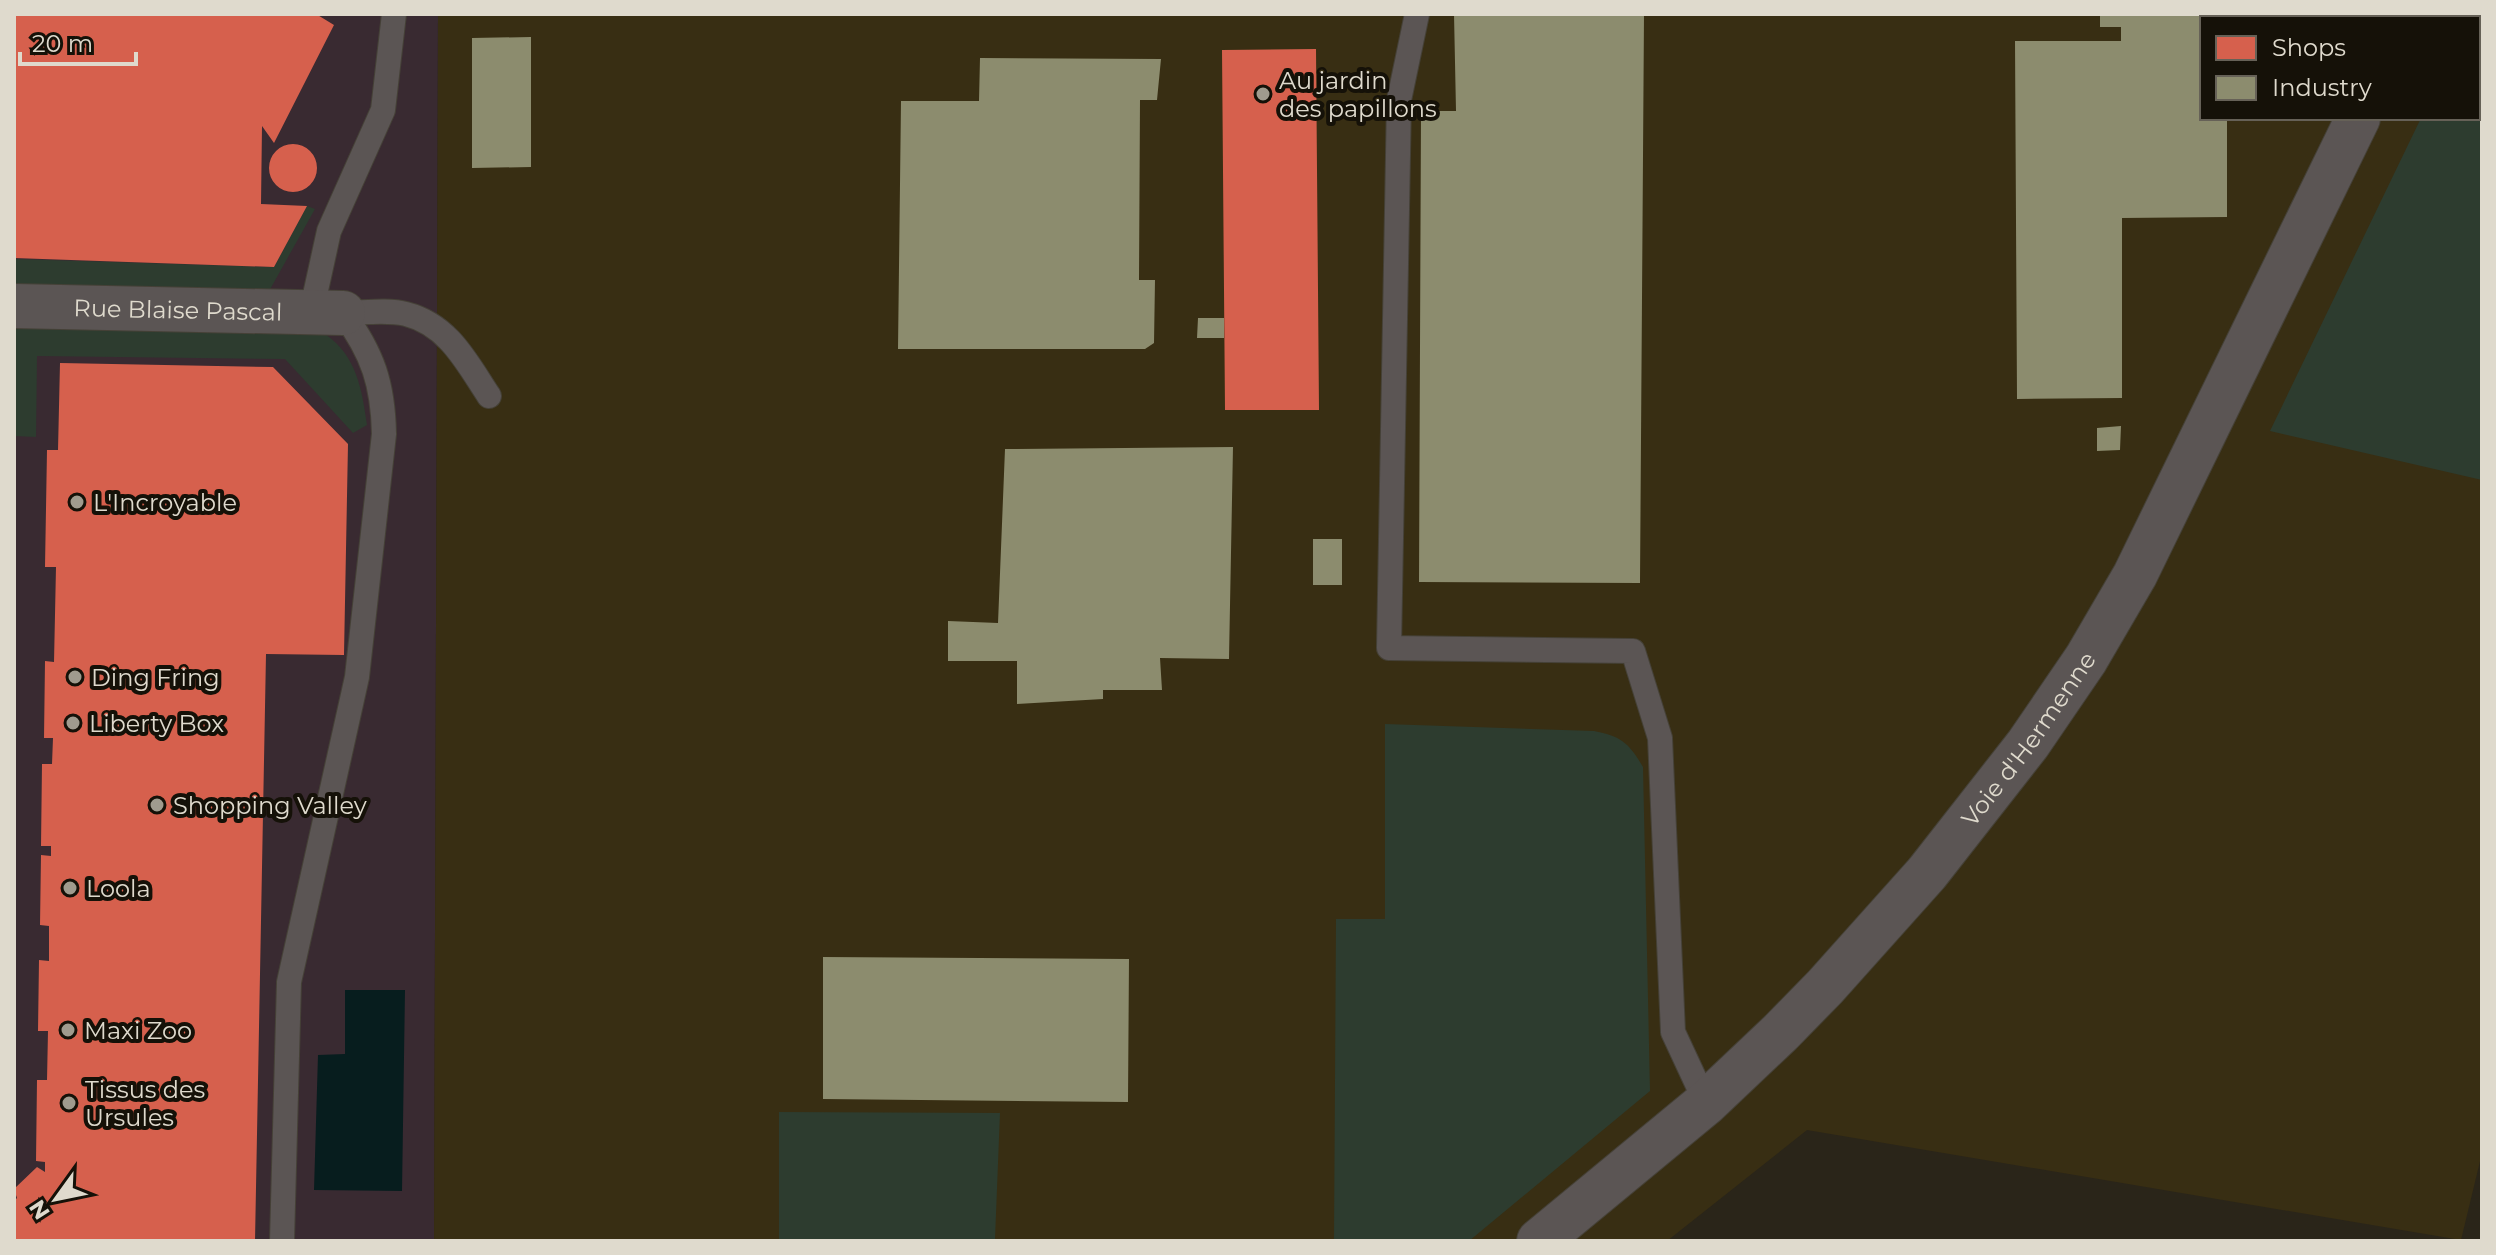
<svg xmlns="http://www.w3.org/2000/svg" width="2496" height="1255" font-family="Montserrat,sans-serif">
<style>
.commercial{fill:#392a31}
.built{fill:#382e13;fill-rule:evenodd}
.green{fill:#2d3c2f}
.water{fill:#071d1e}
.shops{fill:#d6604d}
.industry{fill:#8c8c6e}
.lines{fill:none;stroke-linecap:round;stroke-linejoin:round}
.lane-casing{stroke:#454137;stroke-width:26}
.street-casing{stroke:#454137;stroke-width:46}
.lane{stroke:#5b5554;stroke-width:24}
.street{stroke:#5b5554;stroke-width:44}
.poi-dot{fill:#a09b8e;stroke:#151108;stroke-width:3}
.labels{text-anchor:middle;dominant-baseline:central;stroke-width:8;stroke-linejoin:round;paint-order:stroke}
.poi-label{font-size:24px;fill:#dfdacd;stroke:#151108;text-anchor:start}
.street-label{font-size:24px;fill:#dfdacd;stroke:#151108}
</style>
<rect width="100%" height="100%" fill="#2a2519"/>
<!-- commercial -->
<path class="commercial" d="M14,14H438L434,1241H14Z"/>
<!-- built -->
<path class="built" d="M438,14H2482V1153L2461,1240L1807,1130L1667,1241H434ZM2202,18H2478V118H2202Z"/>
<!-- green -->
<path class="green" d="M2478,26L2482,28V480L2270,431L2421,118H2478Z
M307,206L315,209L268,293L14,290V241L15,259L274,267Z
M14,325L325,334C357,356 362,390 367,425L353,433L285,359L37,356L36,437L14,436Z
M1385,724L1594,731C1621,736 1629,743 1643,767L1650,1091L1469,1241H1334L1336,919H1385Z
M779,1112L1000,1113L995,1239L1149,1241H779Z"/>
<!-- water -->
<path class="water" d="M345,990H405L402,1191L314,1190L318,1055L345,1054Z"/>
<!-- shops -->
<path class="shops" d="M14,14H316L334,25L274,143L262,126L261,204L307,206L274,267L14,258Z
M1316,49L1319,410H1225L1222,50Z
M269 168a24 24 0 1 1 48 0a24 24 0 1 1-48 0Z
M60,363L273,367L348,444L344,655L266,654L255,1241H14V1201L17,1198L14,1189L37,1167L45,1172V1162L36,1161L37,1080H47L48,1031H38L39,960L49,961V926L40,925L41,855L51,856V846H41L42,764H52L53,738H44L45,661L54,662L56,567H45L47,450H58Z"/>
<!-- industry -->
<path class="industry" d="M1454,14H1644L1640,583L1419,582L1421,111H1456Z
M2100,14H2252V18H2202V118H2227V217L2122,218V398L2017,399L2015,41H2121V27H2100Z
M531,37V167L472,168V38Z
M980,58L1161,59L1157,100H1140L1139,280H1155L1154,343L1145,349H898L901,101H979Z
M1198,318H1224V338H1197Z
M2121,426L2120,450L2097,451V428Z
M1233,447L1229,659L1160,658L1162,690H1103V699L1017,704V661H948V621L998,623L1005,449Z
M1313,539H1342V585H1313Z
M823,957L1129,959L1128,1102L823,1099Z"/>
<g class="lines">
<!-- lane casing -->
<g class="lane-casing">
<path id="lane" d="M1417,14L1399,100L1389,648L1633,651L1660,738L1673,1032L1706,1103
M311,313L329,231L383,110L394,14
M343,313C363,313 387,309 406,314C449,325 467,363 489,396
M282,1241L289,982L357,677L384,434C383,384 373,354 343,313"/>
</g>
<!-- street casing -->
<g class="street-casing">
<g id="street">
<path d="M2406,18L2408,14"/>
<path id="s1" d="M14,306L343,313"/>
<path id="s2" d="M1539,1241L1706,1103L1781,1032L1825,987L1927,873L2028,744L2086,659L2135,575L2358,118"/>
</g>
</g>
<!-- lane -->
<use href="#lane" class="lane"/>
<!-- street -->
<use href="#street" class="street"/>
</g>
<!-- markers -->
<g class="poi-dot">
<circle cx="1263" cy="94" r="8"/>
<circle cx="77" cy="502" r="8"/>
<circle cx="75" cy="677" r="8"/>
<circle cx="73" cy="723" r="8"/>
<circle cx="157" cy="805" r="8"/>
<circle cx="70" cy="888" r="8"/>
<circle cx="68" cy="1030" r="8"/>
<circle cx="69" cy="1103" r="8"/>
</g>
<g class="labels">
<!-- poi labels -->
<g class="poi-label">
<text x="1279" y="80">Au jardin<tspan x="1279" dy="28">des papillons</tspan></text>
<text x="93" y="502">L'Incroyable</text>
<text x="91" y="677">Ding Fring</text>
<text x="89" y="723">Liberty Box</text>
<text x="173" y="805">Shopping Valley</text>
<text x="86" y="888">Loola</text>
<text x="84" y="1030">Maxi Zoo</text>
<text x="85" y="1089">Tissus des<tspan x="85" dy="28">Ursules</tspan></text>
</g>
<!-- street labels -->
<g class="street-label">
<text stroke="none"><textPath href="#s1" startOffset="164">Rue Blaise Pascal</textPath></text>
<text stroke="none"><textPath href="#s2" startOffset="704">Voie d'Hermenne</textPath></text>
</g>
</g>
<!-- border -->
<rect width="2496" height="1255" fill="none" stroke="#dfdacd" stroke-width="32"/>
<!-- legend -->
<rect x="2200" y="16" width="280" height="104" fill="#151108" stroke="#666157" stroke-width="2"/>
<rect x="2216" y="36" width="40" height="24" fill="#d6604d" stroke="#666157" stroke-width="2"/>
<text x="2272" y="56" font-size="24" fill="#dfdacd">Shops</text>
<rect x="2216" y="76" width="40" height="24" fill="#8c8c6e" stroke="#666157" stroke-width="2"/>
<text x="2272" y="96" font-size="24" fill="#dfdacd">Industry</text>
<!-- north arrow -->
<g transform="translate(56 1199) rotate(237)" stroke="#151108" stroke-width="6" paint-order="stroke">
<path d="M0-6L14 30L0 20L-14 30Z" fill="#dfdacd"/>
<text y="-12" font-size="22" font-weight="bold" text-anchor="middle" fill="#dfdacd">N</text>
</g>
<!-- scale -->
<path d="M20 52v12h116v-12" fill="none" stroke="#dfdacd" stroke-width="4"/>
<text x="32" y="52" font-size="24" fill="#dfdacd" stroke="#151108" stroke-width="6" paint-order="stroke">20 m</text>
</svg>
